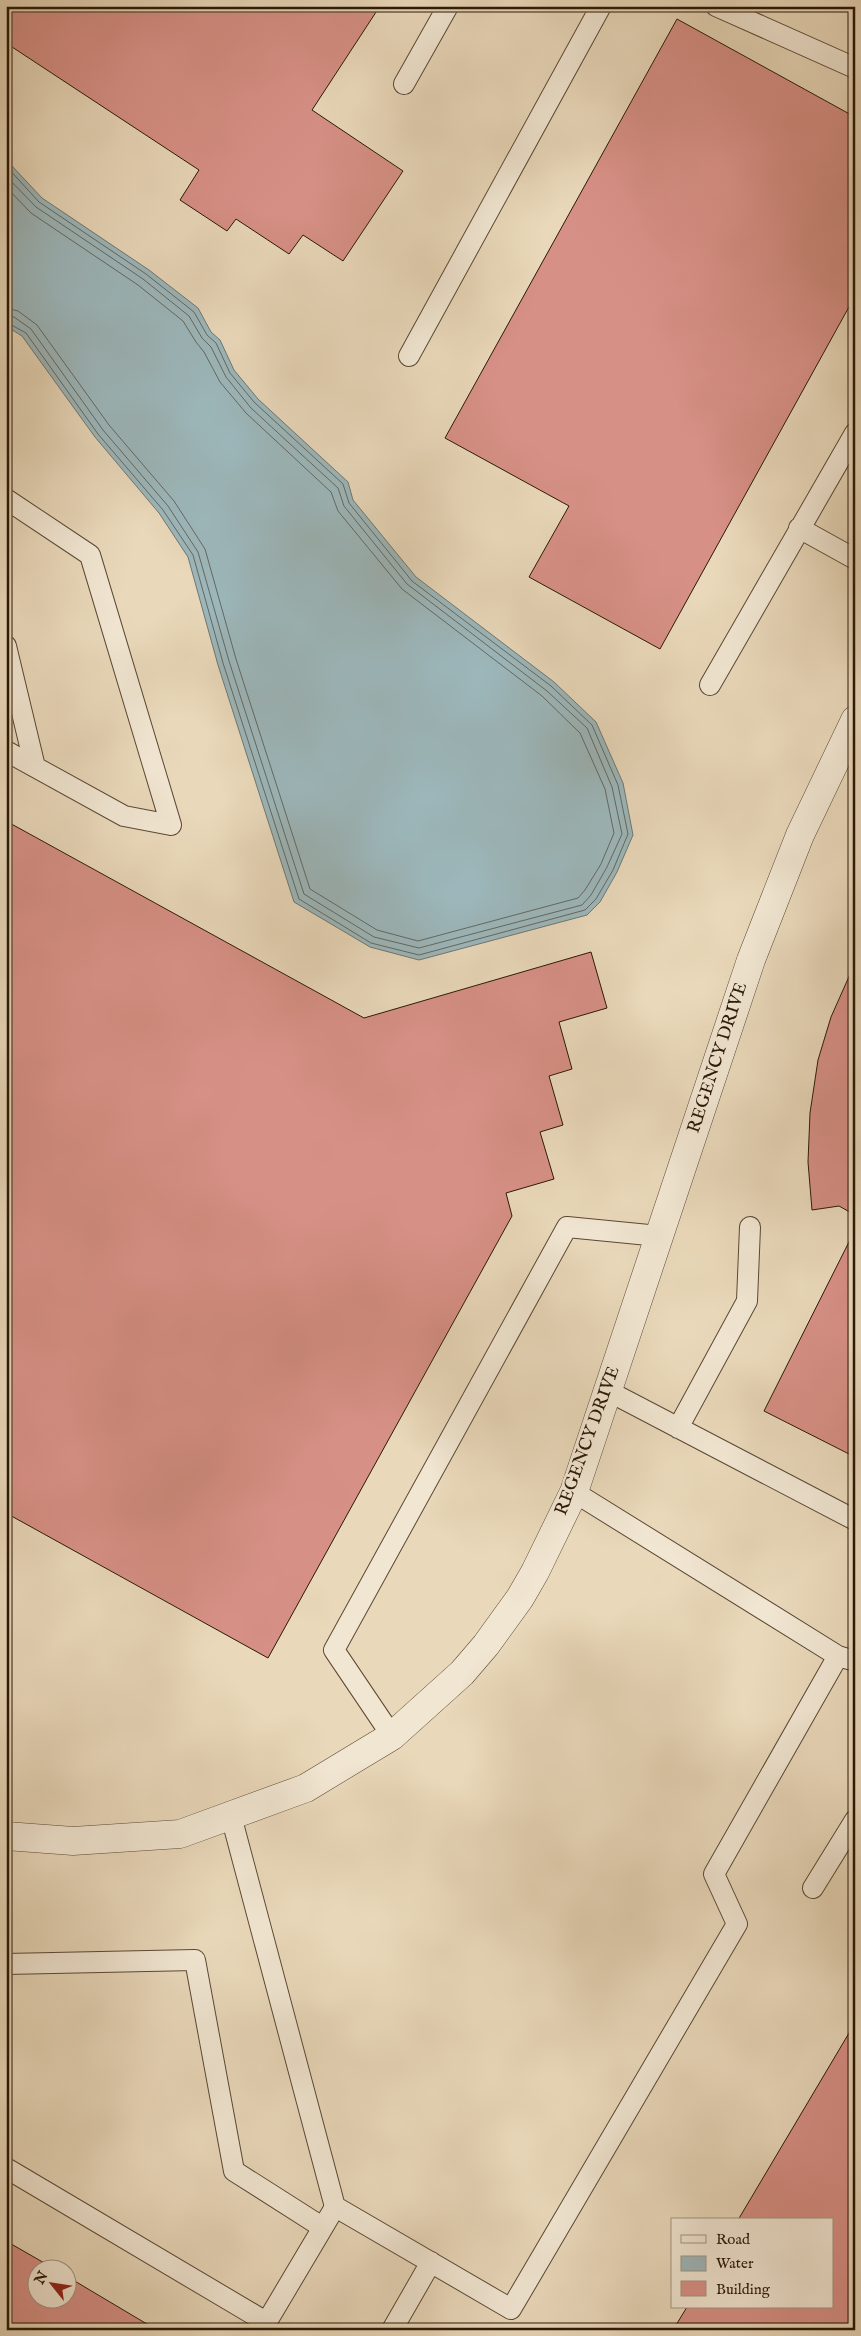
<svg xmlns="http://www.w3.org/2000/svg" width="861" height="2336" font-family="'IM FELL English',serif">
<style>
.water{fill:#9cb7bb;stroke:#6e7773}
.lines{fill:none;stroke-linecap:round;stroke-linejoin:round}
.shore{stroke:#636861;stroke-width:1}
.building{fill:#d79086;stroke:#2a1807}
.lane-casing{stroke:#5a4834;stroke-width:22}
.street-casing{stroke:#5a4834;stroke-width:29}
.lane{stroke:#f1e6d2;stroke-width:20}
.street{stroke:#f1e6d2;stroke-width:28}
.labels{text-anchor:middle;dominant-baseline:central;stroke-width:4.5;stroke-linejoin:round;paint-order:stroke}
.street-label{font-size:18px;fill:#2a1807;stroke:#f1e6d2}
</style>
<rect width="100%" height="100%" fill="#e9d8ba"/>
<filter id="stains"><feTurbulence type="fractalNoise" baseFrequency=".004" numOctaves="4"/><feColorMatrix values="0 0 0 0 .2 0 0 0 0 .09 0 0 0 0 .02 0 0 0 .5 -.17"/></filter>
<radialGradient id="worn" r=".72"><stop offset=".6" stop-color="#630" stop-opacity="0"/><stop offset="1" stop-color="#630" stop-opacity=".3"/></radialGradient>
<!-- water -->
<path class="water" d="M6,156L11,165L42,198L149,270L198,308L211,332L220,340L234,370L258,399L348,482L353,500L416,577L554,682L596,722L623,783L633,835L617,872L600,902L587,915L419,960L370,947L294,902L218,665L188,557L159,513L95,437L22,336L6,326Z"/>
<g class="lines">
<!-- shore -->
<path class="shore" d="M6,166L39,202L146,274L194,312L207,335L216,343L230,373L254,402L343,484L349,503L412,581L551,686L592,725L618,785L628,834L613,870L596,899L585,910L419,955L371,943L299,899L223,663L193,555L163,510L98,434L26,333L6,322
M6,176L36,207L143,279L189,316L202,338L211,347L226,377L251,408L338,488L344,506L407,584L547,691L587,728L612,787L622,834L607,867L591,895L582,905L419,948L374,937L304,894L229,661L198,552L168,506L103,430L31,329L14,317L6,316
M6,187L31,213L138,285L183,321L196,342L204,352L220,382L246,413L331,492L338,511L402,589L542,696L580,733L605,789L614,833L601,864L585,890L578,898L418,941L377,930L310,889L236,659L205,549L174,501L109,425L37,325L18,311L6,308"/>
</g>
<!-- building -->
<path class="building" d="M6,6H380L312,110L403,171L343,261L303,235L289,254L236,219L227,231L180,200L199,170L6,43Z
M677,19L855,117V296L660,649L529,577L569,506L445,438Z
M6,821L364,1018L591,952L607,1008L559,1022L572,1069L549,1076L563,1125L540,1132L554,1179L506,1193L512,1216L268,1658L6,1513Z
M855,963V1215L839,1206L812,1210L808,1162L810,1113L818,1060L831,1017Z
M855,1230V1457L764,1411Z
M855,2023V2330H673L687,2307H832V2220H738Z
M6,2241L53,2268H38V2298H68V2277L157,2330H6Z"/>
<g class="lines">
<!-- lane casing -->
<g class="lane-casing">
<path id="lane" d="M716,6L855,68
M404,84L448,6
M409,356L601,6
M6,499L90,555L171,825L124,816L6,751
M799,528L855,559
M6,646L35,767
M710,685L855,433
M608,1391L855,1520
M678,1428L747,1301L750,1227
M838,1656L855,1661
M392,1736L334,1650L567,1227L659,1236
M231,1816L335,2207L262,2330
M813,1888L855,1820
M6,1964L195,1960L234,2171L322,2227
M6,2168L266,2322
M334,2206L511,2309L737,1924L714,1874L838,1656L574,1492
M392,2330L431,2262"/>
</g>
<!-- street casing -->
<g class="street-casing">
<path id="street" d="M6,1836L73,1841L180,1834L306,1788L392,1736L462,1673L486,1645L520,1598L535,1572L574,1492L751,960L800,835L855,720"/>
</g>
<!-- lane -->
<use href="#lane" class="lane"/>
<!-- street -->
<use href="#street" class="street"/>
</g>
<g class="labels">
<!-- street labels -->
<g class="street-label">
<text transform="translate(718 1058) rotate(-72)">REGENCY DRIVE</text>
<text transform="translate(588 1441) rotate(-70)">REGENCY DRIVE</text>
</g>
</g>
<!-- margin -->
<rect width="861" height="2336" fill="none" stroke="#e9d8ba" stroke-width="25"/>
<rect x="8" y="8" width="846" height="2321" fill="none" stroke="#2a1807" stroke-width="2.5"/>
<rect x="12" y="12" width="836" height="2311" fill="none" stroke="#2a1807"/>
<!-- legend -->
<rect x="671" y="2218" width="162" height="90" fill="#f1e6d2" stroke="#a19481"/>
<rect x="681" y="2235" width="25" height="8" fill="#f1e6d2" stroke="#a19481"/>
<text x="716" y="2244" font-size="15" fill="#2a1807">Road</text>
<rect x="681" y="2256" width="25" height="15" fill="#9cb7bb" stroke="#a19481"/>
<text x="716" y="2268" font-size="15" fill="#2a1807">Water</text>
<rect x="681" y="2281" width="25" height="15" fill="#d79086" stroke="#a19481"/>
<text x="716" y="2294" font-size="15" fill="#2a1807">Building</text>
<!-- north arrow -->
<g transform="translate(52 2284) rotate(300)"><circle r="24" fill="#f1e6d2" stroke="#a19481"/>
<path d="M0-4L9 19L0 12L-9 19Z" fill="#8f2418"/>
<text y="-8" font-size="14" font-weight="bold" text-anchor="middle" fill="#2a1807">N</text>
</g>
<rect width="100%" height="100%" filter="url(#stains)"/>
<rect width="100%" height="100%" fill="url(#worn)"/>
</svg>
